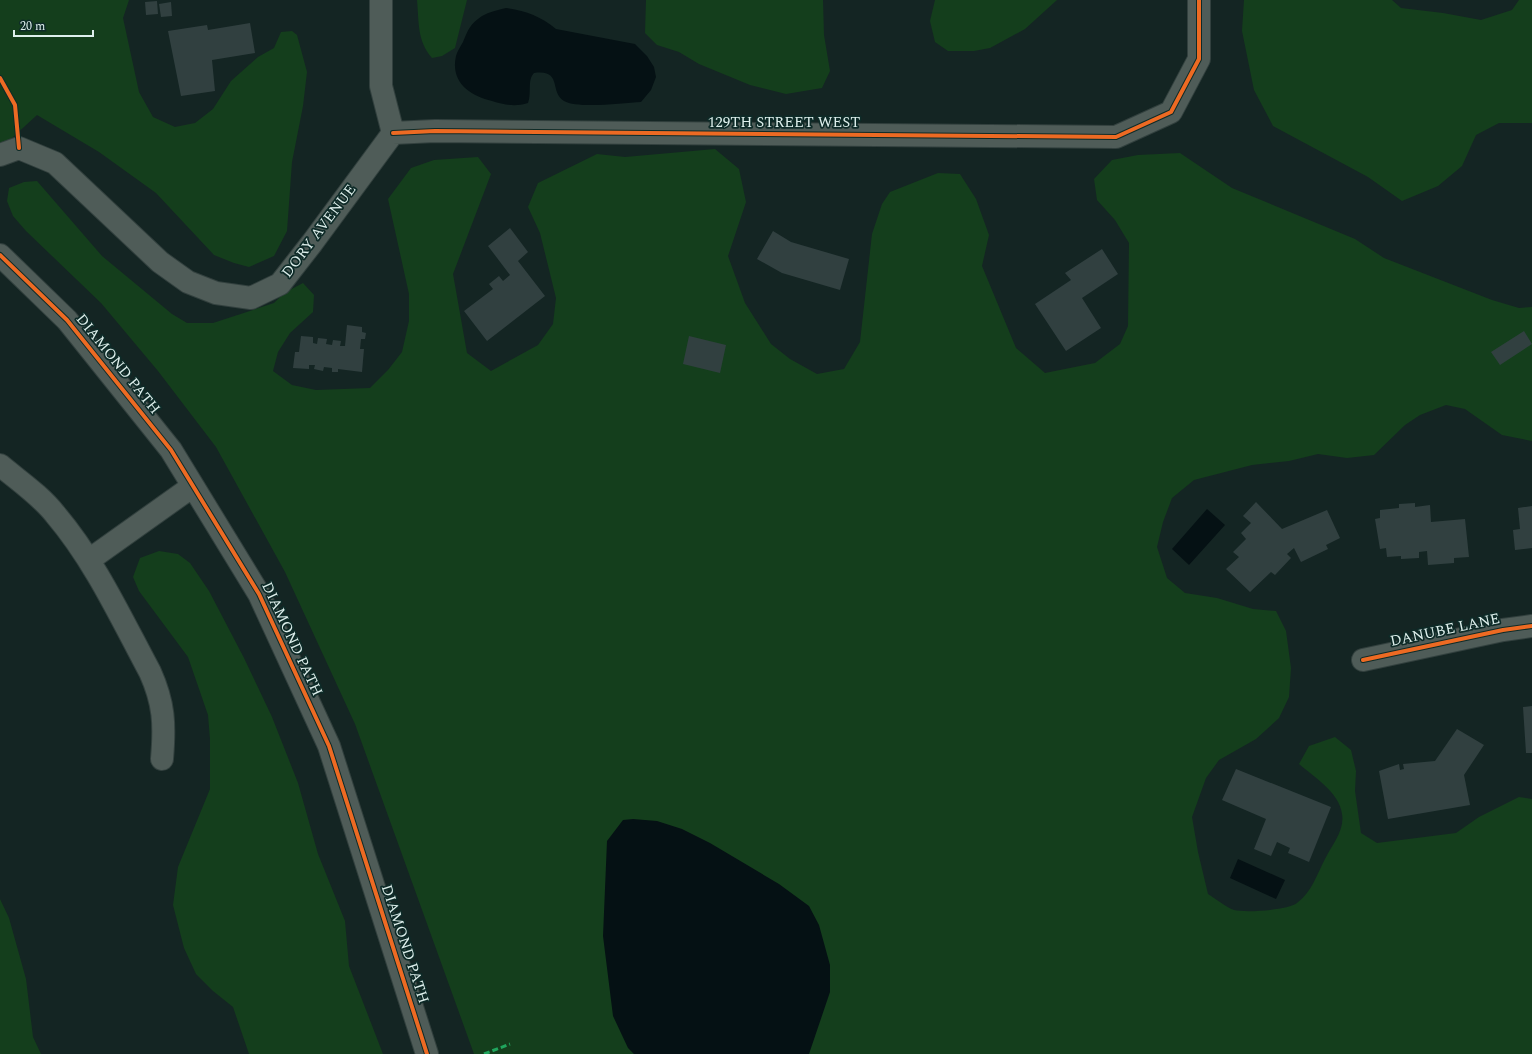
<svg xmlns="http://www.w3.org/2000/svg" width="1532" height="1054" font-family="Spectral,serif">
<style>
.green{fill:#143e1c}
.water{fill:#051114}
.building{fill:#314040}
.lines{fill:none;stroke-linecap:round;stroke-linejoin:round}
.minor-casing{stroke:#32403e;stroke-width:24}
.minor{stroke:#4f5c58;stroke-width:22}
.quiet{stroke:#20a55d;stroke-width:3;stroke-dasharray:6 3;stroke-linecap:butt}
.cycleway-casing{stroke:#0e2b28;stroke-width:6}
.cycleway{stroke:#ed6a23;stroke-width:4}
.labels{text-anchor:middle;dominant-baseline:central;stroke-width:3.5;stroke-linejoin:round;paint-order:stroke}
.street-label{font-size:15px;fill:#deefec;stroke:#0e2b28}
</style>
<rect width="100%" height="100%" fill="#142523"/>
<!-- green -->
<path class="green" d="M0,0H129L123,18L139,92L153,117L175,127L195,123L213,109L231,81L258,57L274,48L281,32L292,31L297,35L307,72L303,106L292,162L287,231L274,256L249,267L234,263L214,255L156,193L99,152L37,115L0,149Z
M417,0H467L455,48L442,56L432,58C417,41 419,22 417,0Z
M646,0H823L824,35L830,71L822,88L786,94L750,85L699,64L679,52L657,45L645,33Z
M935,0H1057L1025,29L990,48L974,51H948L935,42L930,21Z
M1244,0H1392L1401,8L1443,13L1481,20L1512,10L1519,0H1532V123H1499L1476,135L1462,166L1438,186L1402,201L1368,177L1273,126L1254,90L1242,31Z
M715,149L739,169L746,202L728,256L745,303L771,344L790,359L817,374L844,369L860,342L872,234L882,204L890,192L938,173L960,174L976,199L989,235L982,266L1016,348L1045,373L1095,363L1120,344L1128,326L1129,243L1115,220L1097,200L1094,179L1112,160L1138,155L1180,153L1232,188L1355,239L1384,258L1492,300L1519,308L1532,307V441L1502,435L1465,409L1446,405L1420,415L1405,425L1374,455L1347,458L1318,454L1289,461L1252,465L1194,480L1172,498L1163,522L1157,547L1167,578L1185,593L1217,598L1253,609L1276,611L1286,631L1291,668L1289,697L1279,718L1256,739L1219,760L1206,778L1192,817L1198,852L1208,894C1216,899 1226,907 1234,910C1246,913 1288,910 1297,903C1312,892 1317,874 1325,859C1332,845 1345,830 1342,814C1339,792 1314,777 1299,764L1309,746L1335,737L1351,750L1356,771L1355,791L1361,833L1377,843L1456,833L1479,817L1519,797L1532,799V1054H474L355,724L285,572L216,447L158,371L101,303L26,231L13,216L7,201L9,188L24,182L37,181L102,256L172,314L187,323H213L274,303L284,293L303,283L314,295L313,312L290,333L278,352L273,371L292,385L316,390L370,388L388,370L402,352L409,321V294L388,199L411,168L434,160L478,157L491,174L453,274L467,353L491,371L538,345L553,324L556,298L540,233L528,207L538,183L597,154L625,157Z
M159,551L178,554L190,563L209,591L244,658L272,717L298,783L318,854L345,921L349,966L383,1054H249L233,1007L213,991L196,974L184,948L173,905L178,867L210,789V739L208,715L188,657L139,591L133,577L140,558Z
M0,899L9,918L26,979L33,1037L41,1054H0Z"/>
<!-- water -->
<path class="water" d="M506,8C526,11 540,16 556,29L635,44L647,56L654,67L656,77L651,90L641,102C623,103 578,109 564,101C549,92 563,69 534,73C527,80 532,93 528,103C515,107 505,105 492,101C470,96 450,82 456,56C457,52 460,47 463,42C468,30 470,24 482,16C489,12 498,10 506,8Z
M1207,509L1225,525L1189,565L1172,549Z
M633,819L657,821L682,829L710,843L779,884L809,906L819,925L830,965V992L809,1054H634L628,1048L613,1016L603,936L607,841L623,820Z
M1238,859L1285,880L1276,899L1230,878Z"/>
<!-- building -->
<path class="building" d="M157,1L158,14L146,15L145,2Z
M171,2L172,16L161,17L159,4Z
M250,23L255,53L212,60L215,91L181,96L168,31L207,25L208,30Z
M510,228L528,252L518,261L545,296L487,341L464,311L493,289L489,284L499,276L503,281L510,275L488,246Z
M773,231L791,242L849,259L840,290L782,273L757,259Z
M1102,249L1118,274L1082,298L1101,328L1066,351L1035,304L1071,280L1065,273Z
M347,325L362,327V332L366,333L365,339H361L360,349H364L362,372L338,369V372H332V368L324,367L323,371L314,369L315,365H309V369L293,368L295,352H299L301,336L313,337V343L317,344L318,338L327,339L326,344L332,345L333,340L341,341L340,346H345Z
M1524,331L1532,344L1500,365L1491,352Z
M689,336L726,345L720,373L683,364Z
M1256,502L1282,529L1327,510L1340,538L1326,545L1328,549L1301,562L1294,548L1287,554L1291,558L1275,575L1271,572L1250,592L1226,569L1239,557L1233,552L1246,539L1241,533L1251,523L1243,516Z
M1415,503V507L1430,505L1431,522L1465,519L1469,557L1454,558V563L1428,565L1427,551L1419,552V558L1401,559V556L1387,557L1386,548L1380,549L1375,519L1380,518V510L1399,508V504Z
M1532,506V548L1515,550L1513,530L1520,529L1518,508Z
M1532,706V753H1526L1523,707Z
M1457,729L1484,745L1464,775L1470,805L1388,819L1379,771L1399,764L1400,770L1404,769L1403,764L1435,761Z
M1236,769L1331,807L1309,862L1288,853L1290,848L1277,842L1271,856L1254,849L1266,819L1222,800Z"/>
<g class="lines">
<!-- minor casing -->
<g class="minor-casing">
<path id="minor" d="M393,133L435,131L1116,137L1171,112L1199,59V0
M0,155L19,148L55,163L160,262L188,282L216,293L251,298L280,284L312,243L393,133L381,86V0
M0,255L67,320L171,450L259,594L329,746L427,1054
M0,465C19,481 40,495 55,514C95,561 121,618 150,672C164,703 165,724 162,759
M89,560L193,486
M1363,660L1503,630L1532,626"/>
</g>
<!-- minor -->
<use href="#minor" class="minor"/>
<!-- quiet -->
<path class="quiet" d="M484,1054L510,1044"/>
<!-- cycleway casing -->
<g class="cycleway-casing">
<path id="cycleway" d="M0,78L15,105L19,148
M393,133L435,131L1116,137L1171,112L1199,59V0
M0,255L67,320L171,450L259,594L329,746L427,1054
M1363,660L1503,630L1532,626"/>
</g>
<!-- cycleway -->
<use href="#cycleway" class="cycleway"/>
</g>
<g class="labels">
<!-- street labels -->
<g class="street-label">
<text x="784" y="122">129TH STREET WEST</text>
<text transform="translate(319 231) rotate(-53)">DORY AVENUE</text>
<text transform="translate(118 364) rotate(51)">DIAMOND PATH</text>
<text transform="translate(1445 630) rotate(-12)">DANUBE LANE</text>
<text transform="translate(292 639) rotate(65)">DIAMOND PATH</text>
<text transform="translate(405 944) rotate(72)">DIAMOND PATH</text>
</g>
</g>
<!-- scale -->
<path d="M14 30v6h79v-6" fill="none" stroke="#deefec" stroke-width="2"/>
<text x="20" y="30" font-size="12" fill="#deefec" stroke="#0e2b28" stroke-width="3" paint-order="stroke">20 m</text>
</svg>
